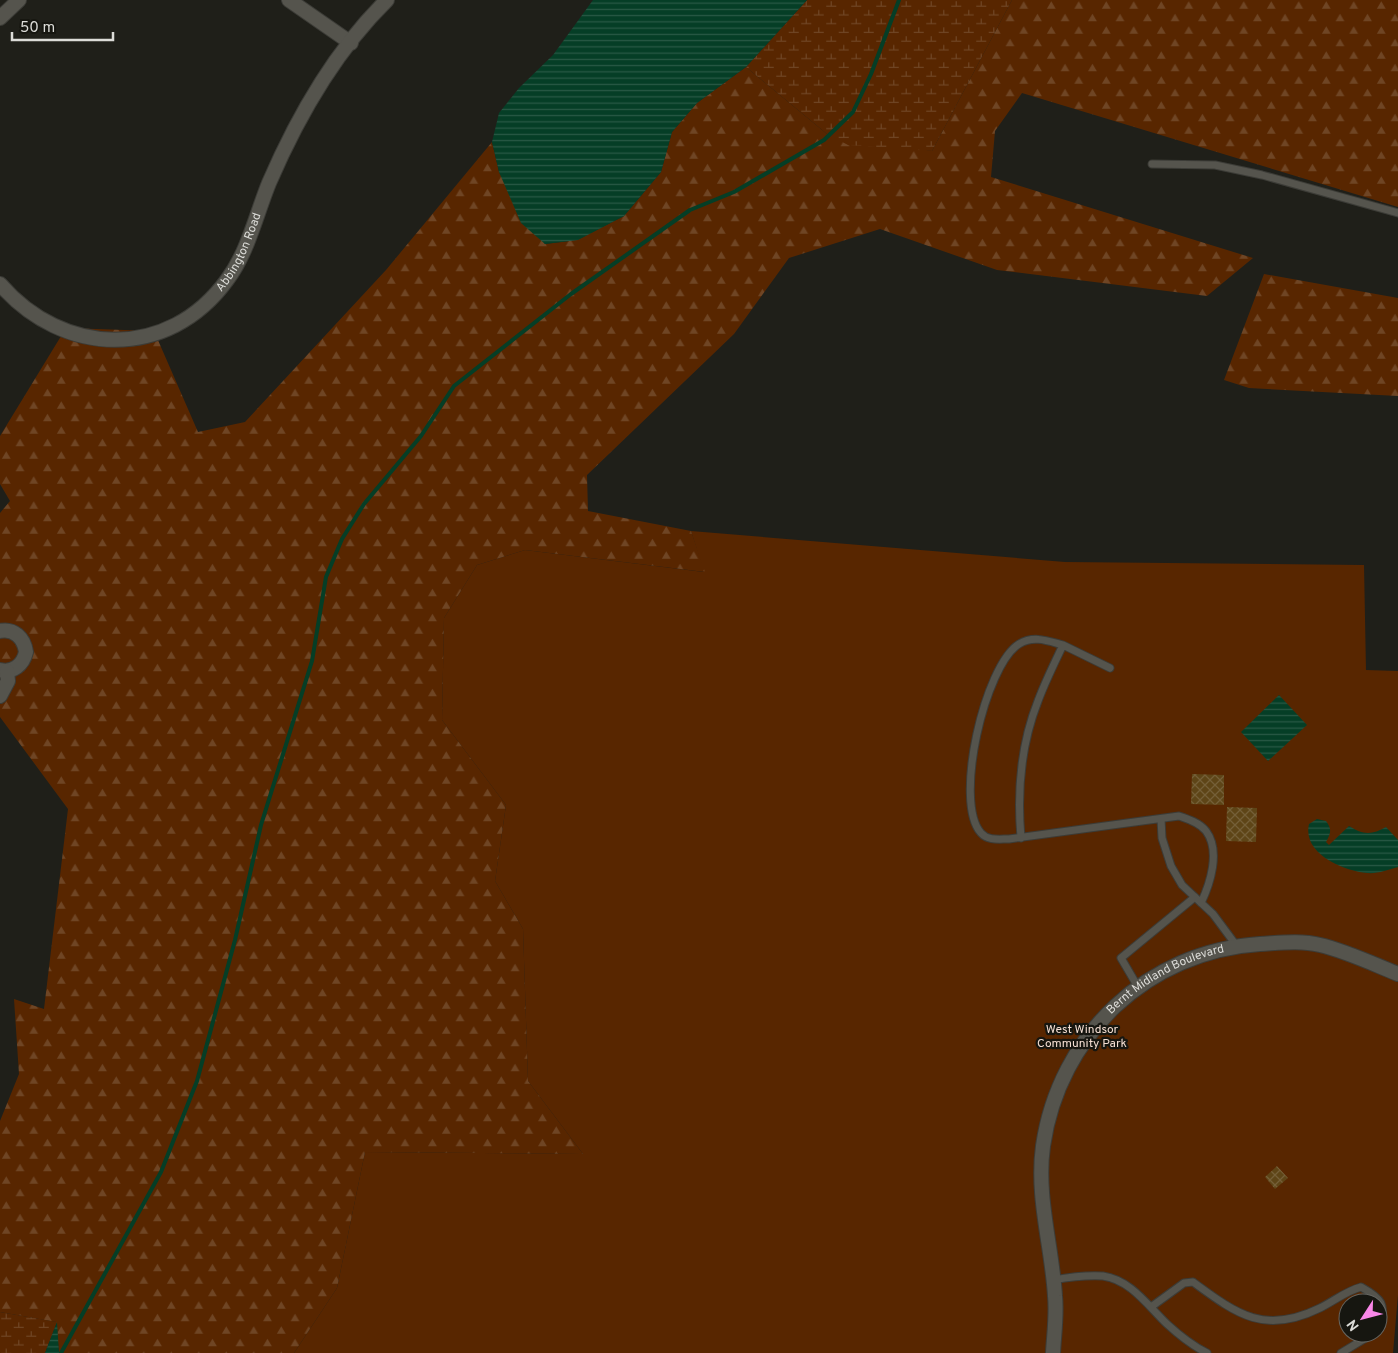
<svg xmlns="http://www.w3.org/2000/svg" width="1398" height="1353" font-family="Overpass,sans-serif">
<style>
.green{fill:#582600;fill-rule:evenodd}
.forest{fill:url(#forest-firs)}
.wetland{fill:url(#wetland-marsh)}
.water{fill:url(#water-rules)}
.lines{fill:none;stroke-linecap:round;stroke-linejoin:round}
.stream{stroke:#053e26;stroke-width:4}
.building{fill:url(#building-cross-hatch)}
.lane-casing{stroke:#3c3c37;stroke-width:9}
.street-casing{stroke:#3c3c37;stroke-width:16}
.lane{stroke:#55544d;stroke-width:7}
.street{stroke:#55544d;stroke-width:14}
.labels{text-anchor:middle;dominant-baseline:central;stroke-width:4.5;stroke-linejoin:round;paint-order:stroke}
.street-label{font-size:12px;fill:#dcdcd8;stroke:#161610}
.park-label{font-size:12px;fill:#f4ded2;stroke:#161610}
</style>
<defs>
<pattern id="forest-firs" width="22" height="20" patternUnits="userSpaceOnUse" patternTransform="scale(1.25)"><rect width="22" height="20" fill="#582600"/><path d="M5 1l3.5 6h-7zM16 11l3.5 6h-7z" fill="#6f4524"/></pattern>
<pattern id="wetland-marsh" width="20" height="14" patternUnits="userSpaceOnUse" patternTransform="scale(1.25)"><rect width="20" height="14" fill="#582600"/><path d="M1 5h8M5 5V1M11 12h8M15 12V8" fill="none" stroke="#6f4524"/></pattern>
<pattern id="water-rules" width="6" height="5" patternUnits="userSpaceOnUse" patternTransform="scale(1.25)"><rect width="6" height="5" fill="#053e26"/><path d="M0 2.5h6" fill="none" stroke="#295945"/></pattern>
<pattern id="building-cross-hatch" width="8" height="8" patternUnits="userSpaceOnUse" patternTransform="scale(1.25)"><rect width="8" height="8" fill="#5e4517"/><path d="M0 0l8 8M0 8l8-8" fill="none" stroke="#745f38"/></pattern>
</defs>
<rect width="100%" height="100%" fill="#1f1f19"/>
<!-- green -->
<path class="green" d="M691,531L1065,562L1364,565L1366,670L1398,671V1295L1393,1353H294L337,1288L365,1152L583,1154L528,1081L523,929L495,881L506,805L442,720L444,618L477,565L525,550L704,572ZM1348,1303H1378V1333H1348Z"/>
<!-- forest -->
<path class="forest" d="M1012,0H1398V207L1022,93L995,131L991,177L1253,258L1207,296L997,270L880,229L789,258L734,334L587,475L588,511L691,531L705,572L525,550L477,565L444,618L442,720L506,805L495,881L523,929L528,1081L583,1154L365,1152L337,1288L294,1353H59L56,1322L0,1312V1121L19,1074L14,999L44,1009L68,809L0,717V513L10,501L0,484V436L66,328L154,331L198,432L245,422L386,270L492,142L499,172L545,244L577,240L624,216L661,172L672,132L697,103L746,67L827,134L932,151Z
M1264,274L1398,298V396L1249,388L1224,380Z"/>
<!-- wetland -->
<path class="wetland" d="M807,0H1012L932,151L848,145L827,134L746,67Z
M0,1312L57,1322L45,1353H0Z"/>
<!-- water -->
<path class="water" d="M593,0H807L746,67L697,103L672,132L661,172L624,216L578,240L545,244L521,223L499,172L492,142L499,113L519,88L553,55Z
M1279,695L1307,725L1268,761L1241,732Z
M1317,819L1326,821C1332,829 1331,833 1326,842L1329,845L1349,826C1363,835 1372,835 1386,827L1398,840V867C1388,870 1377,874 1367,873C1344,871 1302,854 1309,824Z
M57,1322L59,1353H45Z"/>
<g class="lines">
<!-- stream -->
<path class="stream" d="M61,1353L161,1172L197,1081L235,940L261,825L312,661L326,577L342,539L364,504L421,436L454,386L571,294L690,210L734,192L824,140L853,112L871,74L899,0"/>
</g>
<!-- building -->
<path class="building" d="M1192,774L1224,775V805L1191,804Z
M1227,807L1257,808L1256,842L1226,841Z
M1277,1166L1288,1178L1275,1189L1265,1177Z"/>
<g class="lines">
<!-- lane casing -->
<g class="lane-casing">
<path id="lane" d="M1152,164L1215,165L1262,175L1398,213
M1063,645L1110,668
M1161,819L1162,838L1171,866L1182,885L1213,914L1236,945
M1021,838C1017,792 1021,744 1038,701C1045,682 1054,664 1063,645C1048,641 1034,635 1019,644C985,665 953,802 981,833C988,841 999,839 1009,839L1179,816C1188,819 1200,823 1206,831C1221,851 1210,884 1201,903
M1138,987L1121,958L1195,897
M1053,1280C1070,1277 1087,1275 1103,1276C1131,1280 1148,1306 1167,1324C1179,1335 1193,1346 1207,1353
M1151,1307L1184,1283L1193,1282C1238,1315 1265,1335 1320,1308C1334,1301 1346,1291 1361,1287C1381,1298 1388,1305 1378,1327
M1341,1353L1374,1333"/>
</g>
<!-- street casing -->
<g class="street-casing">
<g id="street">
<path d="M289,0L351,43"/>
<path d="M0,18L19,0"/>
<path id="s1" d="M0,284C63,357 168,361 227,280C248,252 256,215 269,183C297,118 336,50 387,0"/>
<path d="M0,631C14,628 24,638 26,652C23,665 13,673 0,670"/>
<path d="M0,696L8,681L7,671"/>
<path id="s2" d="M1053,1353C1054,1334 1057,1315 1055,1296C1052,1246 1036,1197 1043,1146C1059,1035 1148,951 1260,944C1279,943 1300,940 1320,945C1346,951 1373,964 1398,974"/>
</g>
</g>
<!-- lane -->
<use href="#lane" class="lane"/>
<!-- street -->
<use href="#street" class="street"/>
</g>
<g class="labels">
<!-- street labels -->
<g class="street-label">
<text stroke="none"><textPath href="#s1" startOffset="294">Abbington Road</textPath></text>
<text stroke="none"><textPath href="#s2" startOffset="426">Bernt Midland Boulevard</textPath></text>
</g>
<!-- park labels -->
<g class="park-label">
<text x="1082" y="1030">West Windsor<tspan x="1082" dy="14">Community Park</tspan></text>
</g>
</g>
<!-- north arrow -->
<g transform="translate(1363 1318) rotate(234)"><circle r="24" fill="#161610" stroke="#656560"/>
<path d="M0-4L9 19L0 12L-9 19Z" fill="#f987e8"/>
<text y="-8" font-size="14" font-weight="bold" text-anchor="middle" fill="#dcdcd8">N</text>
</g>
<!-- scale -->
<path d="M12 32v8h101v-8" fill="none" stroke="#dcdcd8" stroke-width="2.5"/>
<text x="20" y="32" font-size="15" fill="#dcdcd8" stroke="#161610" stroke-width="4" paint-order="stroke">50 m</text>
</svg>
